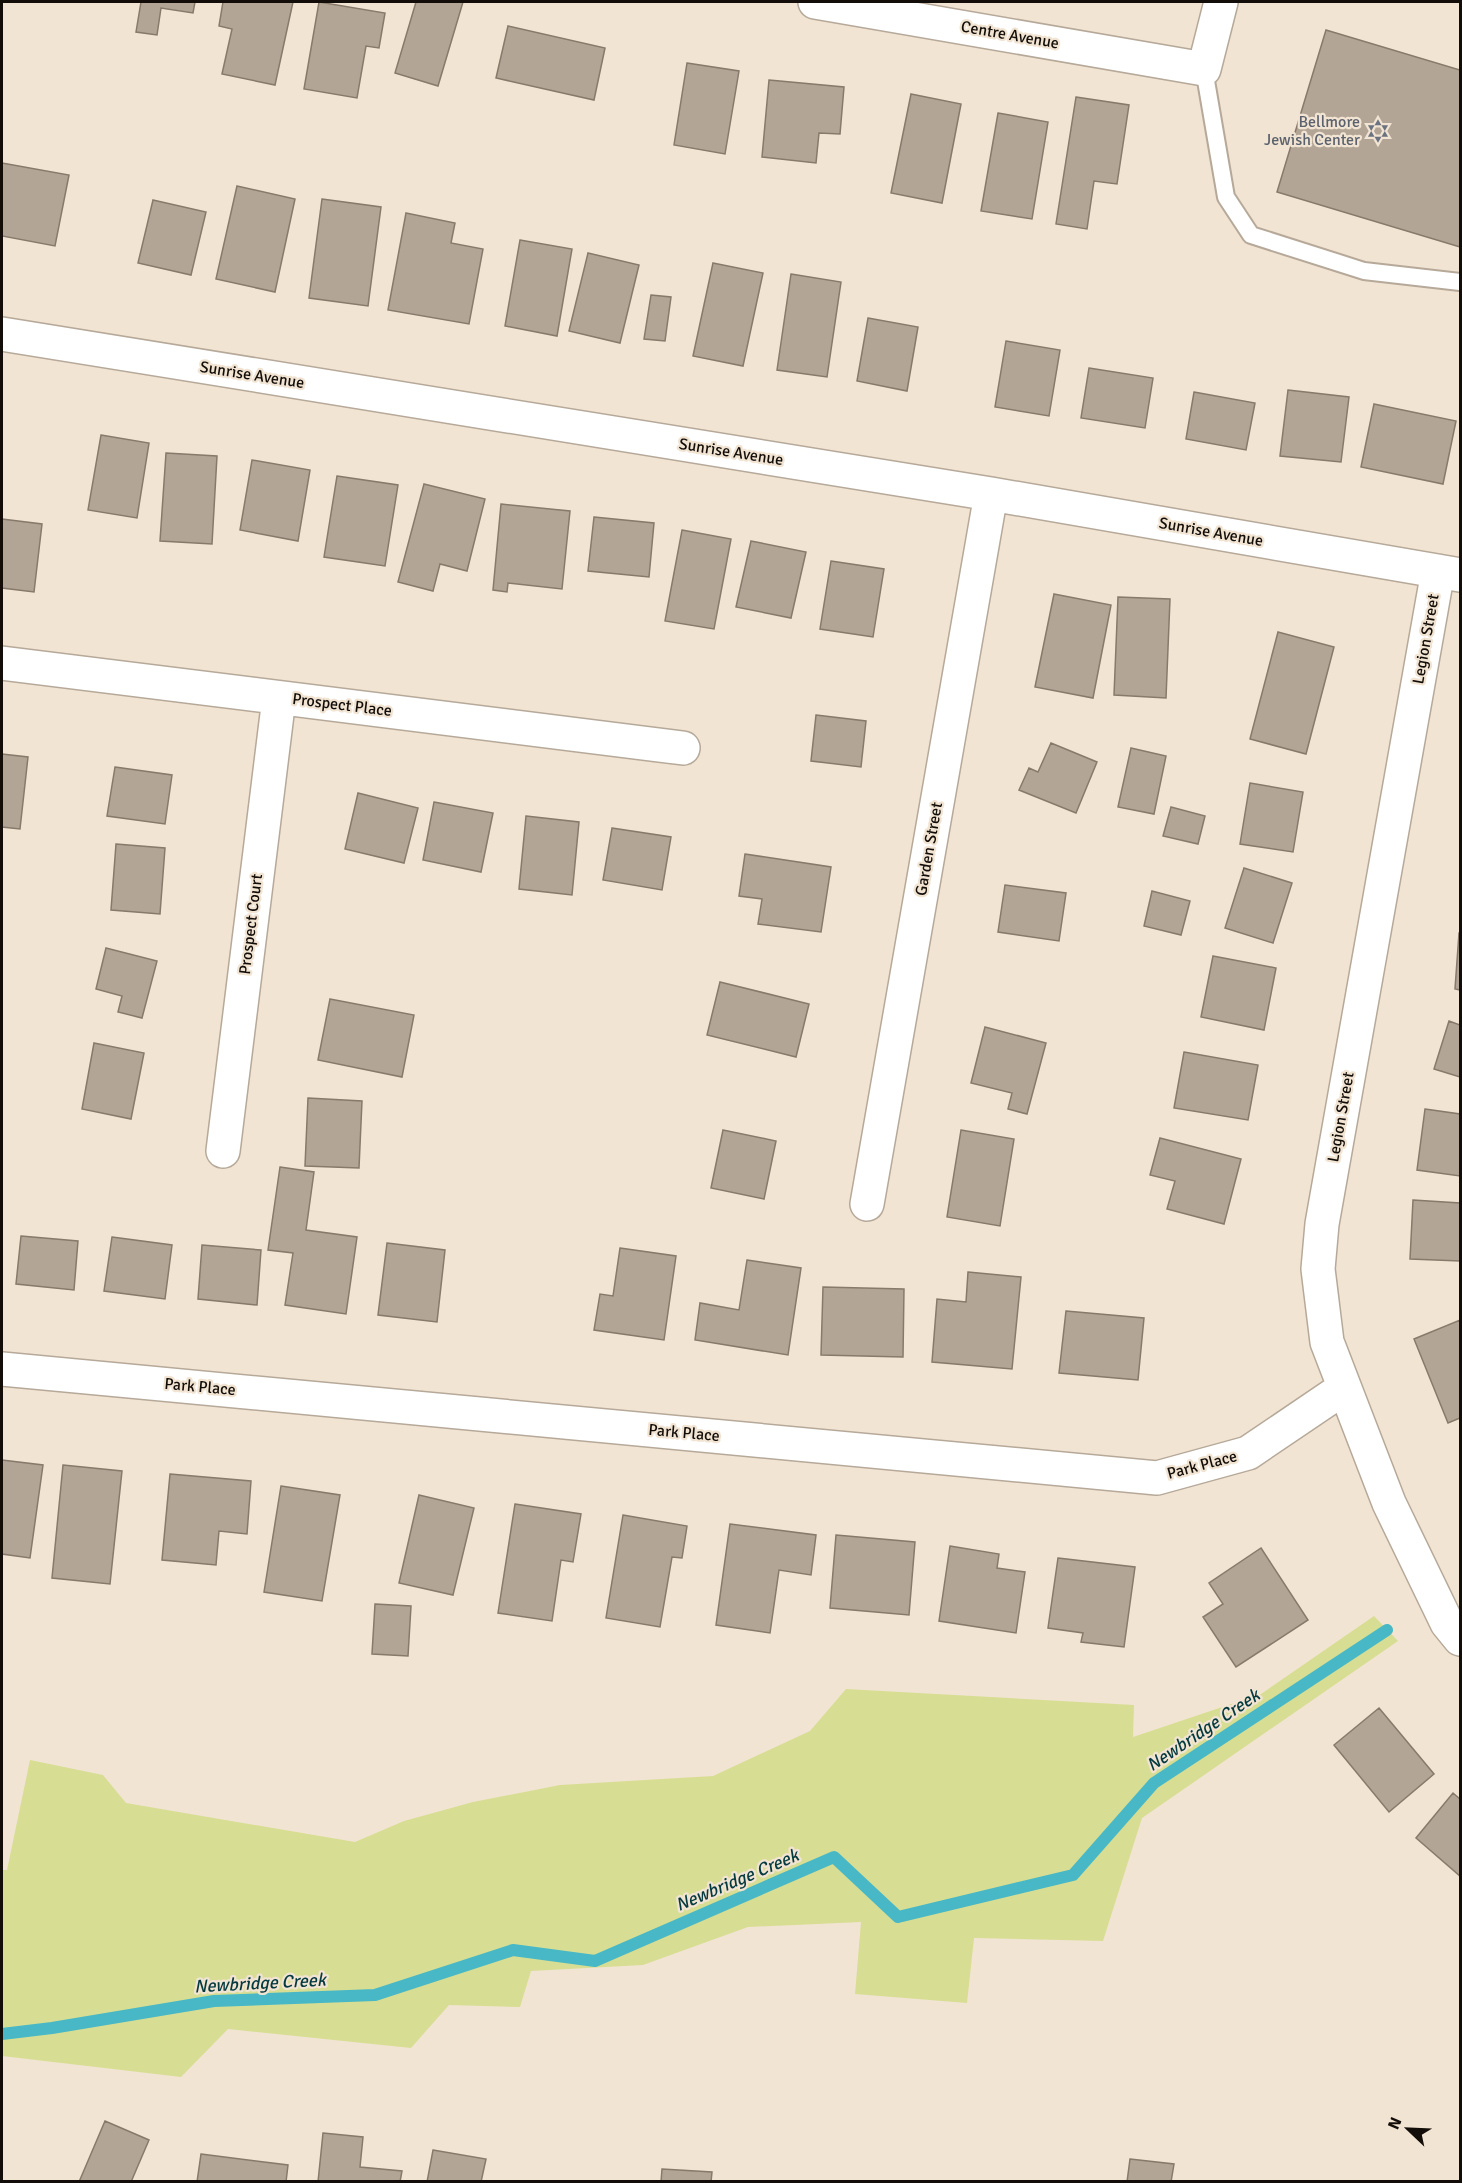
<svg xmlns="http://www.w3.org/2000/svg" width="1462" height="2183" font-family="Signika,sans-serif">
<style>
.green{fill:#d7de93}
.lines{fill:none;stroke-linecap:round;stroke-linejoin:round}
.stream{stroke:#48b8c6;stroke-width:12}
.building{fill:#b2a595;stroke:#877a6b;stroke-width:1.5}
.lane-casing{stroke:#b6a999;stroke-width:20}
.street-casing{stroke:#b6a999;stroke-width:36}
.lane{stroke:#fff;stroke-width:16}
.street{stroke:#fff;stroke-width:33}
.labels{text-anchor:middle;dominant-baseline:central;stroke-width:4.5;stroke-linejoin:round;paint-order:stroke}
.street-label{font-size:16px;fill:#120d08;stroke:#f2e4d3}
.worship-label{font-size:16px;fill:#5b616d;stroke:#f2e4d3;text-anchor:end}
.water-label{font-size:18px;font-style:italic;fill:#033a3f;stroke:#f2e4d3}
</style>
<rect width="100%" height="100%" fill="#f2e4d3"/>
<!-- green -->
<path class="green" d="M1374,1616L1398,1641L1142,1818L1103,1941L974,1938L967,2003L855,1994L861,1922L748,1927L643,1965L531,1971L520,2007L449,2005L411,2048L228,2029L181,2077L2,2056V1870H7L30,1760L103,1775L126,1803L355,1842L404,1821L473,1802L560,1785L713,1776L810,1731L846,1689L1134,1705L1133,1737L1261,1694Z"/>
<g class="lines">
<!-- stream -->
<path class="stream" d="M2,2034L52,2028L214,2001L375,1995L513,1950L595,1961L834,1857L898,1917L1073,1875L1154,1783L1387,1630"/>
</g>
<!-- building -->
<path class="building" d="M141,2H195L193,13L161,8L157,35L136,32Z
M223,2H293L275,85L222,74L232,29L219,26Z
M319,2L385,13L379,48L366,46L357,98L304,89Z
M416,2H463L438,86L395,73Z
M508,26L605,48L594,100L496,78Z
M1326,30L1460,70V247L1277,192Z
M687,63L739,71L725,154L674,145Z
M769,80L844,87L840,134L819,133L816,163L762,157Z
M911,94L961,104L942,203L891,193Z
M1076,97L1129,105L1117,184L1094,181L1087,229L1056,224Z
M998,113L1048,122L1032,219L981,211Z
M2,163L69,175L55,246L2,236Z
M237,186L295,199L275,292L216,279Z
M322,199L381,207L368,306L309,298Z
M153,200L206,212L191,275L138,263Z
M406,213L455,223L451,243L483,249L469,324L388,310Z
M520,240L572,249L557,336L505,326Z
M588,253L639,265L620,343L569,331Z
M713,263L763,273L743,366L693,356Z
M791,274L841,282L827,377L777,370Z
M651,295L671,297L665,341L644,339Z
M868,318L918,327L907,391L857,381Z
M1006,341L1060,350L1049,416L995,407Z
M1089,368L1153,378L1145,428L1081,418Z
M1288,390L1349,397L1341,462L1280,456Z
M1194,392L1255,403L1246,450L1186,439Z
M1374,404L1456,421L1443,484L1361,467Z
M101,435L149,443L137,518L88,510Z
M166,453L217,456L212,544L160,541Z
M252,460L310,470L298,541L240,530Z
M337,476L398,485L385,566L324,557Z
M424,484L485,499L467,571L440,564L433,591L398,582Z
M501,504L570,511L562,589L508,583L507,592L493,590Z
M594,517L654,523L649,577L588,571Z
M2,519L42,524L34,592L2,588Z
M682,530L731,539L714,629L665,621Z
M751,541L806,552L791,618L736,607Z
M831,561L884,569L873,637L820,629Z
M1054,594L1111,605L1093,698L1035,687Z
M1118,597L1170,599L1166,698L1114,695Z
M1278,632L1334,647L1306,754L1250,739Z
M816,715L866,721L861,767L811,761Z
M1051,743L1097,762L1076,813L1019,790L1029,768L1038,772Z
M1131,748L1166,756L1154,814L1118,807Z
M2,754L28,757L20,829L2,827Z
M115,767L172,775L165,824L107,816Z
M1250,783L1303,792L1293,852L1240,844Z
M358,793L418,808L404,863L345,849Z
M434,802L493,813L481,872L423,860Z
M1171,807L1205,816L1198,844L1163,836Z
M526,816L579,822L572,895L519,889Z
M612,828L671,837L662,890L603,880Z
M116,844L165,848L160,914L111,910Z
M745,854L831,867L821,932L758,924L762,899L739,896Z
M1244,868L1292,883L1273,943L1225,928Z
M1005,885L1066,893L1059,941L998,932Z
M1152,891L1190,901L1181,935L1144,926Z
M1459,933H1460V990L1455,989Z
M106,948L157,961L142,1018L118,1012L122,996L96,989Z
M1213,956L1276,968L1264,1030L1201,1017Z
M720,982L809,1004L796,1057L707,1035Z
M330,999L414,1015L402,1077L318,1060Z
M1449,1021L1460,1025V1077L1434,1069Z
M985,1027L1046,1043L1027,1114L1008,1109L1012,1093L971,1083Z
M94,1043L144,1053L131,1119L82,1109Z
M1184,1052L1258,1065L1248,1120L1174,1108Z
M308,1098L362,1101L359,1168L305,1166Z
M1425,1109L1460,1114V1176L1417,1170Z
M723,1130L776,1141L764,1199L711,1188Z
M961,1130L1014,1139L1000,1226L947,1217Z
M1160,1138L1241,1159L1224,1224L1167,1209L1175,1181L1150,1175Z
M280,1167L314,1172L306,1230L357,1237L346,1314L285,1305L293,1253L268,1250Z
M1413,1200L1460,1203V1261L1410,1259Z
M21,1236L78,1241L74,1290L16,1284Z
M112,1237L172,1245L165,1299L104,1291Z
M387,1243L445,1250L437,1322L378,1315Z
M202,1245L261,1250L257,1305L198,1299Z
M620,1248L676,1256L664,1340L594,1330L600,1294L613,1296Z
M747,1260L801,1268L788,1355L695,1340L700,1303L739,1310Z
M968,1272L1021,1277L1012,1369L932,1362L937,1299L966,1302Z
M823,1287L904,1289L903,1357L821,1355Z
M1066,1311L1144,1318L1138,1380L1059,1373Z
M1460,1320V1418L1448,1423L1414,1339Z
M2,1460L43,1465L30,1558L2,1554Z
M63,1465L122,1471L110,1584L52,1578Z
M170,1474L251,1481L247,1534L219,1531L216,1565L162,1560Z
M281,1486L340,1495L322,1601L264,1592Z
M419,1495L474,1508L453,1595L399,1583Z
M515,1504L581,1514L573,1562L561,1560L552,1621L498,1613Z
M623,1515L687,1526L682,1558L672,1557L660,1627L606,1618Z
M730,1524L816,1535L811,1575L779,1570L770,1633L716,1625Z
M836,1535L915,1542L909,1615L830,1608Z
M950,1546L999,1554L997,1568L1025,1572L1016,1633L939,1621Z
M1261,1548L1308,1620L1236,1667L1203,1617L1223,1604L1209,1583Z
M1058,1558L1135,1567L1124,1647L1081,1642L1083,1633L1048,1628Z
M375,1604L411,1606L408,1656L372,1654Z
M1379,1708L1434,1774L1389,1812L1334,1745Z
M1453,1793L1460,1799V1876L1416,1838Z
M105,2121L149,2140L131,2182H79Z
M323,2133L363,2137L360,2167L402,2171L400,2182H318Z
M433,2150L486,2159L481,2182H427Z
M201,2154L288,2165L286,2182H197Z
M1130,2159L1174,2164L1171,2182H1127Z
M662,2169L712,2172L711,2182H661Z"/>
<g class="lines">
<!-- lane casing -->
<g class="lane-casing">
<path id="lane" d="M1204,69L1226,197L1251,235L1364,271L1460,282"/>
</g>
<!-- street casing -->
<g class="street-casing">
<path id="street" d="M815,2L1204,69L1221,2
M2,334L991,494L1460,575
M1438,571L1322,1224L1318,1269L1327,1342L1389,1503L1447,1623L1460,1639
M2,663L683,748
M223,1151L279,698
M867,1204L991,494
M2,1369L1157,1478L1248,1453L1344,1388"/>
</g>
<!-- lane -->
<use href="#lane" class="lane"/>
<!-- street -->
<use href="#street" class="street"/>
</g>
<!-- icons -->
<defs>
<g id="synagogue-bare" transform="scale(1.8)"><path d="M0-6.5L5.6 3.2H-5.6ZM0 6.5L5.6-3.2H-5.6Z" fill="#6b7280" stroke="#f2e4d3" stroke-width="2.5" paint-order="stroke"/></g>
</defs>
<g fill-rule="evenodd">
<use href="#synagogue-bare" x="1378" y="131"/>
</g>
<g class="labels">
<!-- street labels -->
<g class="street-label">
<text transform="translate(1010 35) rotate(10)">Centre Avenue</text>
<text transform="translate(252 375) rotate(9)">Sunrise Avenue</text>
<text transform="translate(731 452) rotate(9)">Sunrise Avenue</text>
<text transform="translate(1211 532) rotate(10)">Sunrise Avenue</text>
<text transform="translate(1426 639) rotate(-80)">Legion Street</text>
<text transform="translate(342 705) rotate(7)">Prospect Place</text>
<text transform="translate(929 849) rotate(-80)">Garden Street</text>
<text transform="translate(251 924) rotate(-83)">Prospect Court</text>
<text transform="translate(1341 1117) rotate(-80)">Legion Street</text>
<text transform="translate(200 1387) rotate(5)">Park Place</text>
<text transform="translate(684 1433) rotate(5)">Park Place</text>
<text transform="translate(1202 1465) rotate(-15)">Park Place</text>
</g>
<!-- worship labels -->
<g class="worship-label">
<text x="1360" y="122">Bellmore<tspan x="1360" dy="18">Jewish Center</tspan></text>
</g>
<!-- water labels -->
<g class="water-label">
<text transform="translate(1203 1730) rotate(-34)">Newbridge Creek</text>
<text transform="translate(737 1880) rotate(-23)">Newbridge Creek</text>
<text transform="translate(260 1983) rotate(-3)">Newbridge Creek</text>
</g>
</g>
<!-- border -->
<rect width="1462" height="2183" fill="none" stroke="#120d08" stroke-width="6"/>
<!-- north arrow -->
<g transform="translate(1408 2129) rotate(293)" stroke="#f2e4d3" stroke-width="4.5" paint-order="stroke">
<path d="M0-4.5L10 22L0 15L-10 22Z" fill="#120d08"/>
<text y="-9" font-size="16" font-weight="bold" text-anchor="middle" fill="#120d08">N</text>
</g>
</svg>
